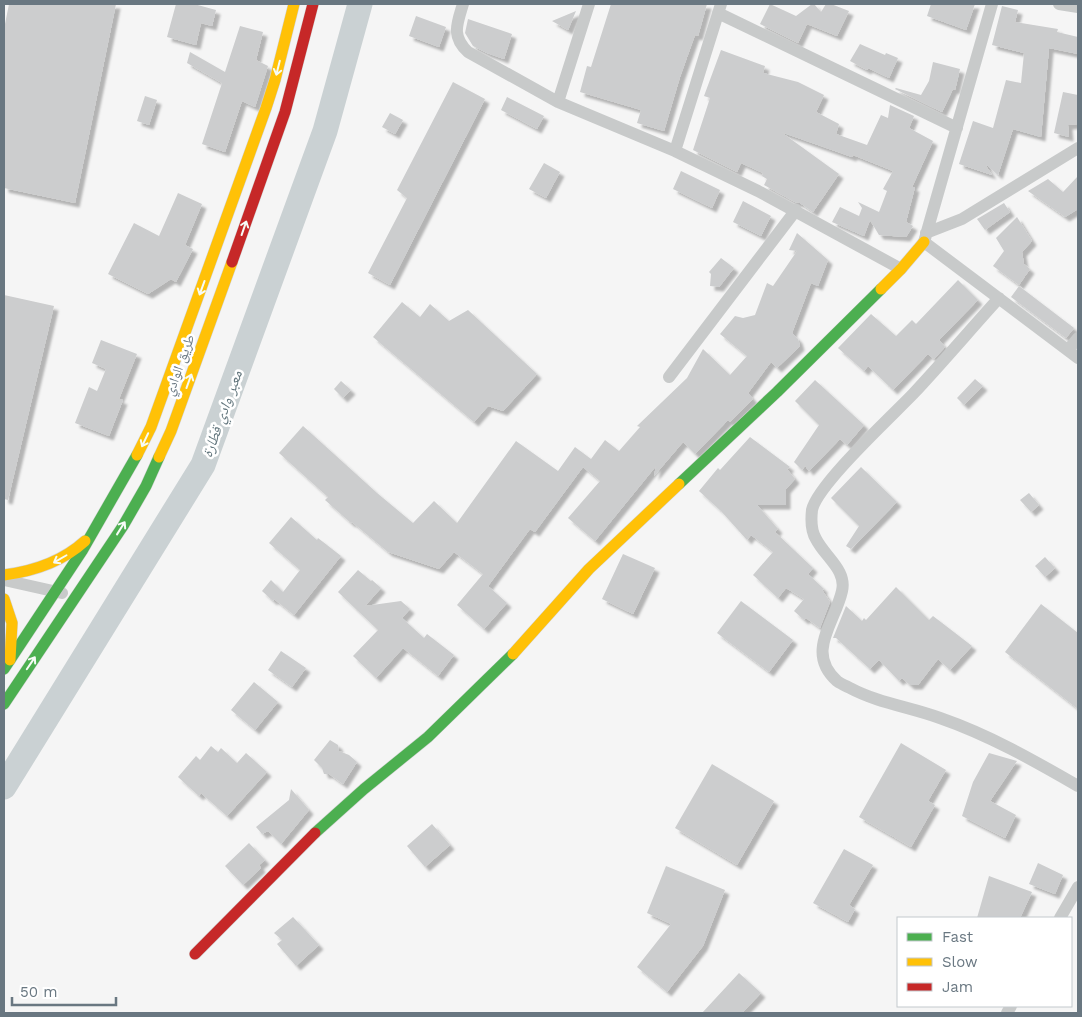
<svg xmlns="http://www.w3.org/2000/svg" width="1082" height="1017" font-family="'Work Sans','Noto Naskh Arabic',sans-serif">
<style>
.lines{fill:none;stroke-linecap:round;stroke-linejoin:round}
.river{stroke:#cad1d3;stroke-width:25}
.building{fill:#cccdce;filter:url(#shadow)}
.fast-casing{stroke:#d1d2d2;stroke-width:12}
.slow-casing{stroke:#d1d2d2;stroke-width:12}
.jam-casing{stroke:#d1d2d2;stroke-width:12}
.street{stroke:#c8caca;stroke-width:12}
.fast{stroke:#4caf50;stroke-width:11}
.slow{stroke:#ffc107;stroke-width:11}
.jam{stroke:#c62828;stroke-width:11}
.oneway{stroke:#f6fbf6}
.labels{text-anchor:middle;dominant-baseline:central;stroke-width:5;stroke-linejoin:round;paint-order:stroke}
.street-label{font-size:14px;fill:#697781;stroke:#fff}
.water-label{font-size:15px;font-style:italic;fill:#64777e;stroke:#fff}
</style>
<defs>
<filter id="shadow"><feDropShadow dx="4.5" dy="4.5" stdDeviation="1" flood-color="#0004"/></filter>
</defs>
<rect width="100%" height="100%" fill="#f5f5f5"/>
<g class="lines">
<!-- river -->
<path class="river" d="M4,787L203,465L325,131L360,4"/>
</g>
<!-- building -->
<path class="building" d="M9,4H116L75,203L4,188V29Z
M176,4H194L216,10L212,26L201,23L196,45L167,37Z
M611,4H707L698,36L695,35L680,77L664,131L637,123L641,110L580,92L587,66L591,67Z
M770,4L796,16L812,4H814L821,12L826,4H831L849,11L837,36L807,24L798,43L760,24Z
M931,4H975L966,30L927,16Z
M1002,6L1018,10L1015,22L1058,29L1057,32L1078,37V54L1049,48L1041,137L1013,129L998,175L987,165L986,166L992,175L959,164L973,121L993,128L1006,80L1021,83L1024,53L992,45Z
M576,11L568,30L552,21Z
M416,16L446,27L439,47L409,36Z
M468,19L512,34L504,59L487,53L473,46L465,33Z
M240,26L263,32L256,60L268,66L255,107L242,101L225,152L202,144L222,83L187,63L190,52L225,72Z
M860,44L885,55L886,53L898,58L889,78L868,68L867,70L850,61Z
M721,50L765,66L763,73L798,82L824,95L816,112L839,124L836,134L867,145L881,115L888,118L890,105L914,116L909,128L933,141L912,187H915L906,222L913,226L906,237L879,235L870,220L864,236L832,222L840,207L859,216L862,208L858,202L879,212L887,191L883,189L893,171L853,155L852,157L781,132L839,174L813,212L800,203L795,202L764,185L767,179L762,176L763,173L741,163L737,172L693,150L710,98L704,96Z
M933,62L960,69L955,90L953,89L942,112L895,89L896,88L921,95L929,81Z
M453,82L485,99L390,285L368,273L407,198L397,190Z
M1063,92L1078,95V124L1068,125L1069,137L1054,133Z
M145,96L157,100L149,125L137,121Z
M507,97L544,116L537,129L501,110Z
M390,113L403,120L395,134L382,127Z
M544,163L560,172L546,198L529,189Z
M681,171L720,190L712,208L673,189Z
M1078,176V209L1065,217L1028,191L1048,179L1063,192Z
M178,193L202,204L185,245L193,249L176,282L171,279L148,294L108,274L134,223L159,236Z
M743,201L771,216L761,236L733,222Z
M1004,203L1010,212L985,230L977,219Z
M1017,217L1032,241L1022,252L1024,264L1030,269L1019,285L993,266L1004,251L996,238Z
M797,233L828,260L818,286L811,283L792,333L798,339L800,346L777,368L771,362L748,393L753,399L730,422L728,420L695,454L683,442L654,476L656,466L595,541L568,518L600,481L583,467L535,532L530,529L488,586L507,603L484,629L457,605L483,574L454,552L439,569L388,552L352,522L351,523L325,500L328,497L279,453L303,426L377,493L413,523L434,501L457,523L516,441L558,471L575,447L591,459L605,440L619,451L640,427L637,426L687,378L703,349L730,375L747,356L720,334L735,316L743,318L755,315L767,283L773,286L797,251L789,250Z
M721,258L734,268L719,287L710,286L711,274L709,272Z
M958,280L978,300L939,340L945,347L934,359L928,354L893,390L868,366L864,371L838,348L871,314L896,336L912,320L916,324Z
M1019,286L1074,328L1066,338L1011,297Z
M4,295L54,306L8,500L4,499Z
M402,302L420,317L430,304L449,321L468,310L537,374L503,411L488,406L474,422L373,337Z
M101,340L137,354L119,399L123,400L109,436L75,423L89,387L97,391L106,369L92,363Z
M975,379L983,386L964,405L957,398Z
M815,380L864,425L847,445L840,439L809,471L805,466L802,470L794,462L819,425L795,401Z
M341,381L351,390L343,398L334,389Z
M750,437L790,467L787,469L795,479L786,489V505H757L778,529L775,532L813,568L808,574L824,589L822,590L830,602L820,628L806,618L804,620L794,611L804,599L786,588L778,598L753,575L773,552L751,535L747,540L721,511L699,491L718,468L720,470Z
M861,467L897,502L851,549L846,546L859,526L831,498Z
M1029,493L1039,505L1031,512L1020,500Z
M291,517L317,540L318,538L341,556L294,615L274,599L273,601L262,591L271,580L283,592L300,570L269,543Z
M623,554L655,568L633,614L602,599Z
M1045,557L1055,568L1045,577L1035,566Z
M358,570L371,581L372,580L381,588L365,606L401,601L410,609L402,618L424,638L427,634L454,655L438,676L403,648L376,678L353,656L378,630L338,592Z
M896,587L929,620L933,616L972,646L950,670L938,659L918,685H910L902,678L899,681L879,660L870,669L836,638H833L846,606L862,621L864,618L866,620Z
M741,601L793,640L769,672L717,633Z
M1041,604L1078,633V709L1005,652Z
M281,651L306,668L292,687L268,670Z
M254,682L278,702L255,730L231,710Z
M330,740L338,745L339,751L349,755L357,762L343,784L329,774H324L322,768L314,760Z
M901,743L946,770L928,801L935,805L911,847L859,817Z
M211,746L218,752L221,748L237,763L246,753L267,772L227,816L201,793L199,796L178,777L196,756L200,760Z
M989,753L1017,761L990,801L1016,815L1005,838L962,816L973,782Z
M712,764L774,801L737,865L675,828Z
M291,789L309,810L281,844L268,831L262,834L256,827L289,800Z
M432,824L450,845L425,867L407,846Z
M249,843L265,860L259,865L261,868L243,885L225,866Z
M844,849L873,865L849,905L855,909L848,922L813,903Z
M1038,863L1063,875L1055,894L1029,884Z
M666,866L725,890L703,946L667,992L637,967L671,924L647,913Z
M989,876L1032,892L1020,918H977Z
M293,917L319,945L296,966L277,944L282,940L274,933Z
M739,973L761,993L742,1013H702Z"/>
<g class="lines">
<!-- fast casing -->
<g class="fast-casing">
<path id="fast" d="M679,484L777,392L881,289
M4,669L82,551L137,455
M4,704L123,526L146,486L159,457
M315,833L364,789L428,737L513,654"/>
</g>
<!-- slow casing -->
<g class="slow-casing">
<path id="slow" d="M881,289L901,269L924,242
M137,455L151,427L266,108L275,80L294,4
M159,457L171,431L232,262
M4,575C35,571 62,562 85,541
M4,599L12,623L10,660
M513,654L589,569L679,484"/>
</g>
<!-- jam casing -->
<g class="jam-casing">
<path id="jam" d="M232,262L285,112L313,4
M195,954L315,833"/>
</g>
<!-- street -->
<path class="street" d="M463,4C457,24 451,36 468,52L558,102L675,151L758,191L901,269
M992,4L924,242L1078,358
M1059,4L1078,7
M718,13L957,128
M558,102L589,4
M675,151L721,4
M926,233L962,219L1078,148
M999,298C970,330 942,363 913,394C892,416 817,485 812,510C811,519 811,531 816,539C825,557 847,570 842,591C835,623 805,652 837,681C841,684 846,686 850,688C878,703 910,707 940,718C989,735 1033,760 1078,786
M1068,350L1078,338
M669,377L796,210
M4,580L62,593
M1060,918L1078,887
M1007,1013L1011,1006"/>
<!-- fast -->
<use href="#fast" class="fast"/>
<!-- slow -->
<use href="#slow" class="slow"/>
<!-- jam -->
<use href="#jam" class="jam"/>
</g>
<!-- one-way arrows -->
<defs><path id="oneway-shaft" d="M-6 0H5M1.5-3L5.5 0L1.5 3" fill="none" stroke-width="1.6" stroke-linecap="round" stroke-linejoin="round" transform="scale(1.25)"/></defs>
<g class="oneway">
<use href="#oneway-shaft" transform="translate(278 68) rotate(104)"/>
<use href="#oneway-shaft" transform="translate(244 228) rotate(-71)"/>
<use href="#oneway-shaft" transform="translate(202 288) rotate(110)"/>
<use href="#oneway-shaft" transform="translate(189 381) rotate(-70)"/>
<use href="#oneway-shaft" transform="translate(145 440) rotate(115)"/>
<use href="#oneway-shaft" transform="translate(121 528) rotate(-58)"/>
<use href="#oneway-shaft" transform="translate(60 559) rotate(150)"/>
<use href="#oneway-shaft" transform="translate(31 663) rotate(-56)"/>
</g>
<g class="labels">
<!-- street labels -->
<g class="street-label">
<text transform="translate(179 365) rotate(-70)">طريق الوادي</text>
</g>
<!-- water labels -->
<g class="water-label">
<text transform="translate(222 414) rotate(-70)">معبر وادي قطّارة</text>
</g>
</g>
<!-- border -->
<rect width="1082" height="1017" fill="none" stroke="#697781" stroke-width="10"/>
<!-- legend -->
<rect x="897" y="917" width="175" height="90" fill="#ffffff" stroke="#c3c9cd"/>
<rect x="907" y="933" width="25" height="8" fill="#4caf50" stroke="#c3c9cd"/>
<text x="942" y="942" font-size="15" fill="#697781">Fast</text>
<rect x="907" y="958" width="25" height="8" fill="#ffc107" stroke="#c3c9cd"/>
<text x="942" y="967" font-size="15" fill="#697781">Slow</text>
<rect x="907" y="983" width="25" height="8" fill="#c62828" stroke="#c3c9cd"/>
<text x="942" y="992" font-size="15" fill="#697781">Jam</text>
<!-- scale -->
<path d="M12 997v8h104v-8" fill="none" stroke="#697781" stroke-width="2.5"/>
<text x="20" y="997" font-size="15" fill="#697781" stroke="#ffffff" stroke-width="4" paint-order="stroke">50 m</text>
</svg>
